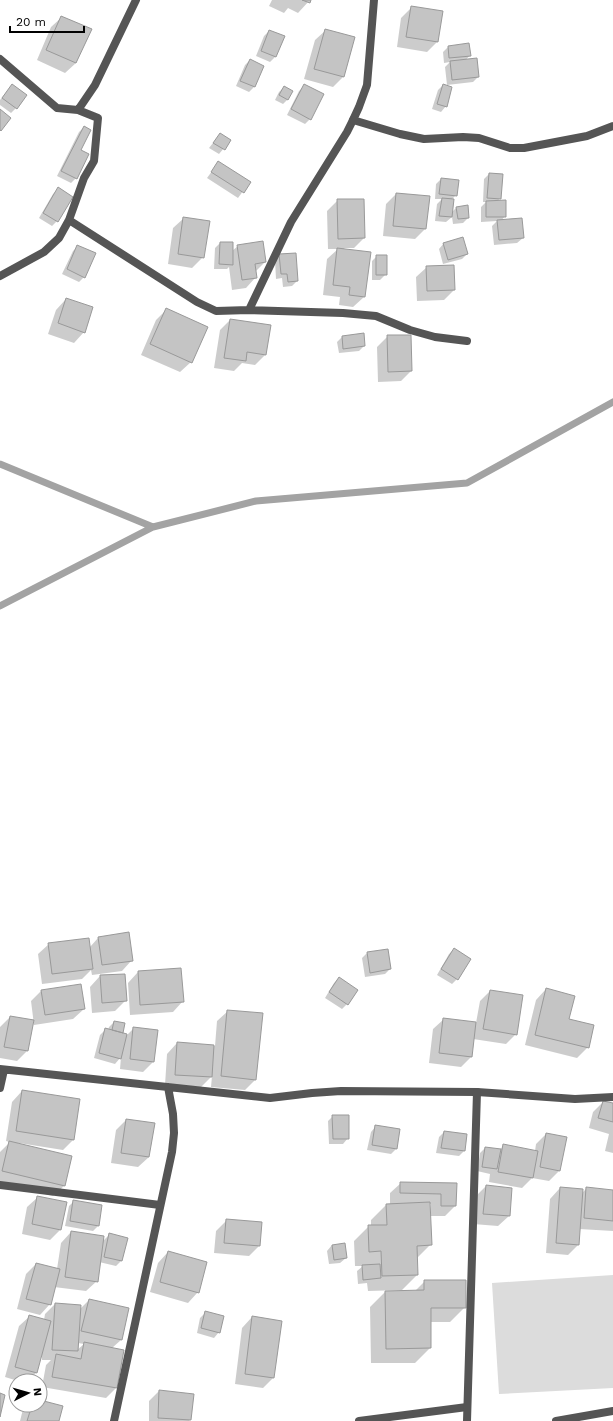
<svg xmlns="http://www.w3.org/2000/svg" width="613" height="1421" font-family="'Work Sans',sans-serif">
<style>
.green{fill:#dcdcdc}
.shadow{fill:#0003;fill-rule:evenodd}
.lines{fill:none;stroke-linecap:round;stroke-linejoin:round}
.stream{stroke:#a3a3a3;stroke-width:7}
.building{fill:#c4c4c4;stroke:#999}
.service{stroke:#555;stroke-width:8}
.minor{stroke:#555;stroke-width:8}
</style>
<rect width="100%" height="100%" fill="#fff"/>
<!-- green -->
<path class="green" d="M613,1275V1388L499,1394L492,1283Z"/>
<!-- shadow -->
<path class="shadow" d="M272,0H310L298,13L288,8L284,13L269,6Z
M411,8L438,41L427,52L397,47L401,18Z
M62,17L90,30L76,63L65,73L37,60L51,27Z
M326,30L354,38L343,77L333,87L304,79L315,40Z
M269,31L275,57L270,62L256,56L264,36Z
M469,44L470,55L465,61L478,77L473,82L447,85L445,67L450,62L444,63L443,52L448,47Z
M250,60L263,66L254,87L249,92L236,86L245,65Z
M12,85L16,108L11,113L0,105V100Z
M443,85L446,106L441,112L432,109L438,90Z
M304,86L310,119L305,124L287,115L299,91Z
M284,87L288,99L283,104L275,100L279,92Z
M84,127L79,151L76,178L71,183L57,176L79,132Z
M220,134L230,141L219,154L209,148Z
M218,163L249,183L238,198L207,178Z
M489,174L500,198L497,202L505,216L501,221L523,238L517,243L494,245L492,226L497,221L481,222V207L486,202H483L484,179Z
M441,179L456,195L451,200L452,212L456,208L468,218L463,223L453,224L452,217L446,222L435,221L437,204L442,199H435L436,184Z
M58,189L57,221L52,226L39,218L53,194Z
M396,194L426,228L415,239L383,236L386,204Z
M338,200L364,238L354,248H344L364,297L353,307L339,305L340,297L323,295L327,259L338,249H328L327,211Z
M184,218L203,257L192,268L168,264L173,228Z
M220,243L232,251L238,246L265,262L255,272L256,277L246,288L232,290L229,267L227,269H214L215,248Z
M444,243L467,254L462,259L443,264L439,249Z
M78,246L84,277L79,282L62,274L73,251Z
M280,255L297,281L292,286L283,287L282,278L276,279L275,260Z
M377,256L386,274L380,280H372V261Z
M427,267L454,290L444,300L417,301L416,277Z
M66,299L84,332L74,343L48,334L56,310Z
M166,310L191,362L180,372L141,355L156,320Z
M230,320L265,355L255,365L242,363L234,371L214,368L220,330Z
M388,336L411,371L401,381L378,382L377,347Z
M342,337L364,346L359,351L339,353L337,342Z
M98,938L132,960L122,971L92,975L91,970L82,979L42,984L38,954L49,944L90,947Z
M454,949L457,979L452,984L437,975L449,954Z
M367,953L390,969L385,974L365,977L362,958Z
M138,972L183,1001L173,1012L130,1015L128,983Z
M124,975L125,1001L115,1011L92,1013L90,987L100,976Z
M339,978L347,1004L342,1009L325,998L334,983Z
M546,989L588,1047L577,1058L525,1045L536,1000Z
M41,991L84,1009L73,1019L34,1025L31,1001Z
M490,991L516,1034L506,1044L473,1039L471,1057L461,1067L429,1063L433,1029L444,1019L476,1023L480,1001Z
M228,1011L255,1080L245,1090L211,1087L212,1076L201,1087L165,1085L167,1054L177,1043L215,1046L217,1021Z
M10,1017L27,1051L17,1061L0,1058V1027Z
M114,1022L122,1034L127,1035L134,1028L153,1062L143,1072L120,1069L121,1057L115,1064L94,1058L100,1035L105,1030H108L109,1027Z
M22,1091L74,1139L63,1150L19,1143L18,1144L64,1186L53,1196L0,1183V1152L10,1142L6,1141L12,1102Z
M603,1102L613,1104V1153L605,1151L609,1134L589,1128L593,1112Z
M333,1116L348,1138L343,1144H329L328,1121Z
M126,1120L149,1157L138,1167L111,1163L116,1130Z
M376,1126L396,1149L391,1154L367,1150L371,1132Z
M444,1132L466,1135L464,1151L459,1156L436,1153L439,1137Z
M546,1134L566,1137L559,1171L549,1181L532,1178L522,1188L489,1182L490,1174L477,1171L480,1153L485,1148L499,1150L504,1146L535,1151L536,1144Z
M401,1183L455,1184V1206L445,1216H429L431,1244L416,1259L417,1275L402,1290L368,1291L367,1283L358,1284L357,1271L363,1266H355L354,1241L369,1226H371V1220L386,1205H390V1193ZM429,1204H431V1215H429Z
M486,1186L511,1189L509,1216L498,1226L473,1224L476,1196Z
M560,1188L582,1193L587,1188L613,1191V1231L579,1229L578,1245L568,1255L546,1253L550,1199Z
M38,1197L60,1230L50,1240L22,1234L27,1207Z
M74,1201L98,1226L93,1231L65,1226L69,1206Z
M227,1220L259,1246L249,1256L214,1253L216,1231Z
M71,1232L102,1242L110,1234L126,1238L121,1261L116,1266L99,1262L97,1281L86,1291L54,1287L50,1304L40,1315L17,1309L26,1274L36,1264L57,1269L61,1243Z
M332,1245L346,1258L340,1263L329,1264L327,1251Z
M168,1252L198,1292L188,1303L150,1292L158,1263Z
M425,1281L465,1307L450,1322H430V1348L415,1363H371L370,1307L385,1292H414Z
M89,1300L121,1340L112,1348L116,1388L106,1398L42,1387L46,1365L51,1360H42V1352L36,1373L27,1381H18L5,1377L19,1326L30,1316L44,1320L45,1314L55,1304L79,1310ZM78,1343L84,1344L77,1350Z
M205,1313L219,1332L214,1338L197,1333L200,1318Z
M252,1317L273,1378L263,1388L235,1384L242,1328Z
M159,1391L190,1420L189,1421H149V1401Z
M40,1401L58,1421H20L23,1409L28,1405H40Z"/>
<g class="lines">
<!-- stream -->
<path class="stream" d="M0,464L153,527L256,501L467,483L613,402
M0,606L153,527"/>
</g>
<!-- building -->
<path class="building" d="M302,0H311L310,3Z
M411,6L443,11L438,42L406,37Z
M61,16L92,29L76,63L46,50Z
M325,29L355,37L344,77L314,69Z
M269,30L285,36L276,57L261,51Z
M469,43L471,56L449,58L448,46Z
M477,58L479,77L452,80L450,61Z
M250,59L264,66L255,87L240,81Z
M12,84L27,95L17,109L2,98Z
M304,84L324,94L311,120L291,109Z
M443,84L452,87L447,107L437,104Z
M284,86L293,91L288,100L279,95Z
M0,109L11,118L1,131L0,130Z
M84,126L91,130L81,150L89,154L77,179L61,171Z
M220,133L231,140L225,150L213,143Z
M218,161L251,182L244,193L211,172Z
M489,173L503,174L501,199L487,198Z
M441,178L459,180L457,196L439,194Z
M58,187L73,197L58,222L43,213Z
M396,193L430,196L426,229L393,226Z
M442,198L454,199L452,217L439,216Z
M337,199H364L365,238L338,239Z
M506,200V217H486V201Z
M468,205L469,218L458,219L456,207Z
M183,217L210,221L204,258L178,254Z
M522,218L524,238L499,240L497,220Z
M463,237L468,254L448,260L443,243Z
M263,241L266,262L255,264L257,278L242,280L237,245Z
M220,242H233V265L219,264Z
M77,245L96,253L85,278L67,269Z
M337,248L371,252L365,297L349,295L350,287L333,285Z
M296,253L298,281L288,282L287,274H281L279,254Z
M376,255H387V275H376Z
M454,265L455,290L427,291L426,266Z
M66,298L93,307L85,333L58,323Z
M166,308L208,327L192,363L150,344Z
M230,319L271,325L266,355L247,352L246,361L224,358Z
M364,333L365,346L343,349L342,336Z
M387,335H411L412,371L388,372Z
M129,932L133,961L102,965L98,937Z
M89,938L93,969L52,974L48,943Z
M454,948L471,959L458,980L441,969Z
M388,949L391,969L370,973L367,952Z
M181,968L184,1002L140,1005L138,971Z
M125,974L127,1001L102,1003L100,975Z
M339,977L358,990L348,1005L329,992Z
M81,984L85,1009L45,1015L41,990Z
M546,988L575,996L569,1019L594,1025L589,1048L535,1035Z
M490,990L523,995L517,1035L483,1029Z
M227,1010L263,1013L256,1080L221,1076Z
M10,1016L34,1020L28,1051L4,1047Z
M443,1018L476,1022L472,1057L439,1053Z
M114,1021L125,1023L123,1033L112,1030Z
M133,1027L158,1030L154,1062L130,1059Z
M105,1028L127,1034L121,1059L99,1053Z
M177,1042L214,1045L212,1077L175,1075Z
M22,1090L80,1099L74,1140L16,1131Z
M603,1101L613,1103V1122L598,1118Z
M332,1115H349V1139H333Z
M126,1119L155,1123L149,1157L121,1153Z
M375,1125L400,1129L397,1149L372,1145Z
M444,1131L467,1134L465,1151L441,1148Z
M546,1133L567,1137L560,1171L540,1167Z
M9,1141L72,1156L65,1186L2,1171Z
M503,1144L538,1151L533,1178L498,1172Z
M485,1147L501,1149L497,1169L482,1167Z
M400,1182L457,1183L456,1206H441V1194L400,1193Z
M486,1185L512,1188L510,1216L483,1214Z
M560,1187L583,1189L579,1245L556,1243Z
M586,1187L613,1190V1221L584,1218Z
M37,1196L67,1202L61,1230L32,1224Z
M73,1200L102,1205L99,1226L70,1221Z
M430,1202L432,1245L417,1246L418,1275L382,1276L381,1251L369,1252L368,1225H387L386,1204Z
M226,1219L262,1222L260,1246L224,1243Z
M71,1231L104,1236L98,1282L65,1277Z
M109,1233L128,1238L122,1261L104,1257Z
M345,1243L347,1258L334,1260L332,1245Z
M168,1251L207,1262L199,1293L160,1282Z
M36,1263L60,1269L51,1305L26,1299Z
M380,1264L381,1278L363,1280L362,1265Z
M424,1280H466V1308H431V1348L386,1349L385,1291L424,1290Z
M89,1299L129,1308L122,1340L81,1331Z
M55,1303L81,1305L78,1351L52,1350Z
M205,1311L224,1316L220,1333L201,1328Z
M29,1315L51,1321L37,1373L15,1367Z
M252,1316L282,1321L274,1378L245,1374Z
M84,1342L124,1350L117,1388L52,1377L56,1354L81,1359Z
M159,1390L194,1394L191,1420L158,1418Z
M0,1393L5,1395L0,1417Z
M40,1400L63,1406L59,1421H27L32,1405H40Z"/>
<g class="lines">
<!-- service -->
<path class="service" d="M0,59L57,108L78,110L98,118L94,161L84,178L69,220L59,238L44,252L0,276
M78,110L95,85L136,0
M69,220L197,302L216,311L249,310L343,313L376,316L410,330L435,337L467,341
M249,310L291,222L347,132L353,120
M0,1069L270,1098L312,1093L341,1091L477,1092L575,1099L613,1097
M0,1088L4,1070
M114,1421L172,1152L174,1133L173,1114L168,1087
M359,1421L467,1407"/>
<!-- minor -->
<path class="minor" d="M374,0L367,85L359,107L353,120L400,134L424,139L463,137L479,138L510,148H524L587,136L613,126
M0,1185L160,1205
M467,1421L477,1092
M556,1421L613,1411"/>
</g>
<!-- north arrow -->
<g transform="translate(28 1393) rotate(84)"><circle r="19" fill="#ffffff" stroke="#999999"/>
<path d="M0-3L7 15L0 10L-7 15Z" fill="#000000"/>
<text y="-6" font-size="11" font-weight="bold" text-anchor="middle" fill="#000000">N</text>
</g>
<!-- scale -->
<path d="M10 26v6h74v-6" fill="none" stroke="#000000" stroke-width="2"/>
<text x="16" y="26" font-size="12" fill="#000000" stroke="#ffffff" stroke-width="3" paint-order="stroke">20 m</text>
</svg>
